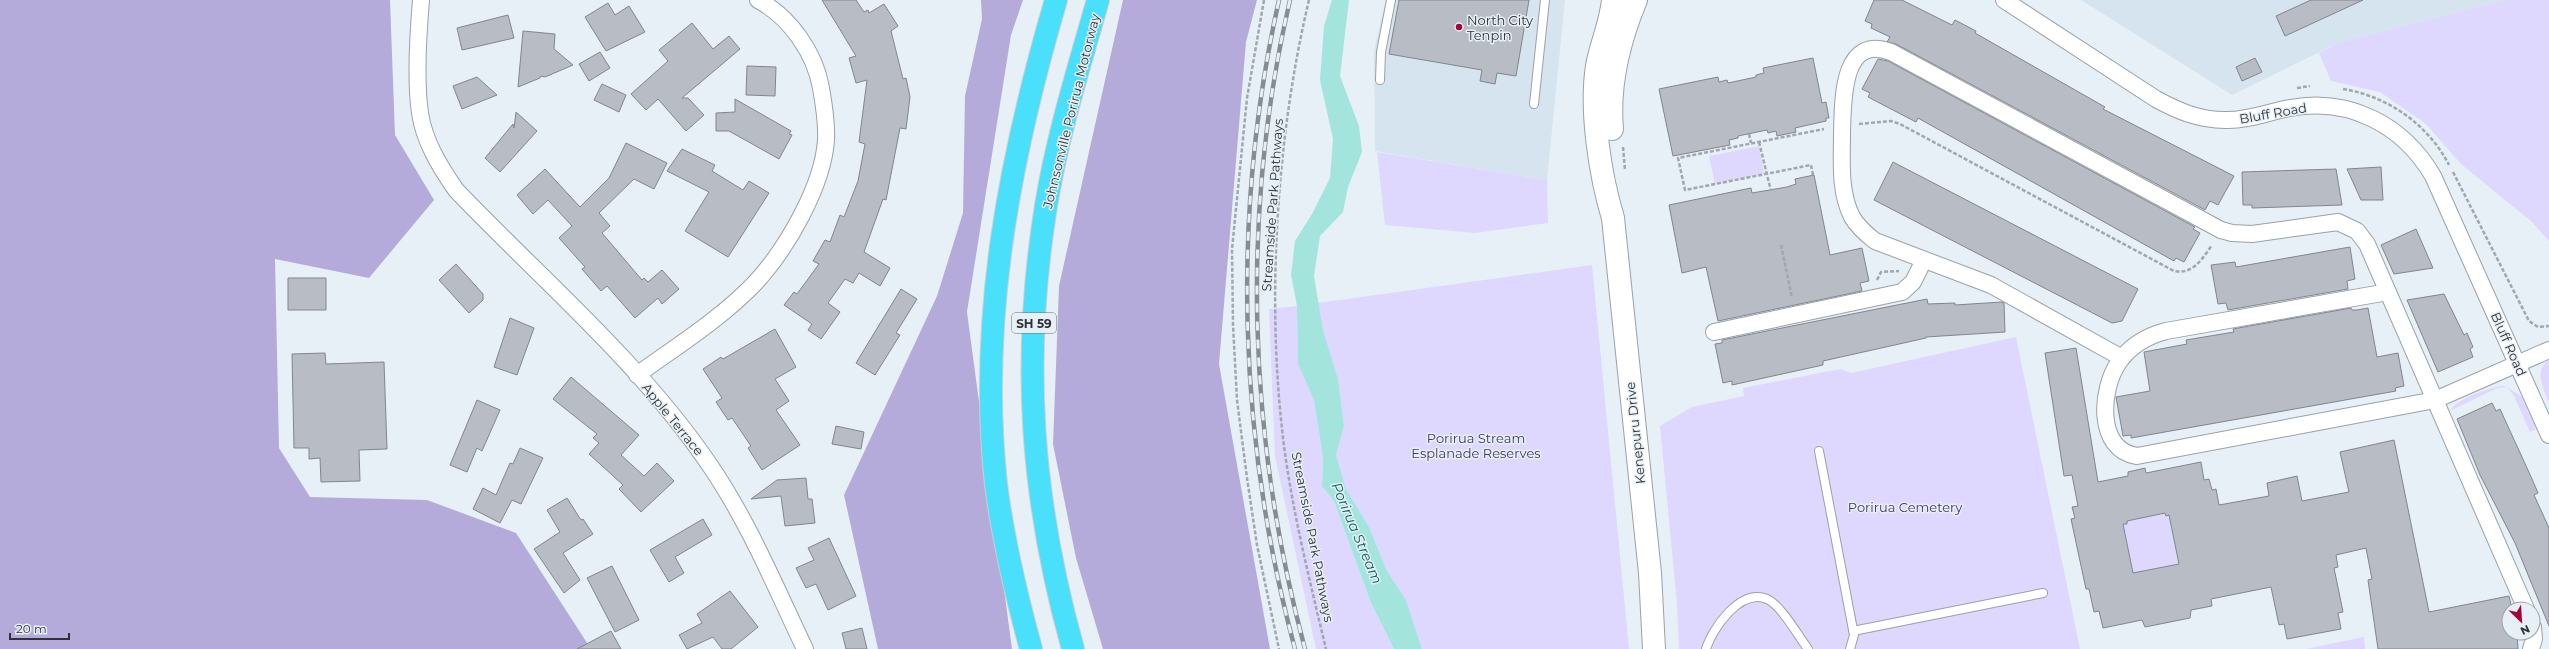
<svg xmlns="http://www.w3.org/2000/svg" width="2549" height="649" font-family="Montserrat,sans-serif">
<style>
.built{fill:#d6e4ef}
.green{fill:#ded7fe}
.forest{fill:#b5abdb}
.water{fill:#a3e5dd}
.building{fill:#b8bcc4;stroke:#82858d;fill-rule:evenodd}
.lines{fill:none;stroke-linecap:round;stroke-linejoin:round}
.lane-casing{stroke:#9aa1a7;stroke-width:10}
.street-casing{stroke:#9aa1a7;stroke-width:18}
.secondary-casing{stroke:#9aa1a7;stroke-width:24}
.highway-casing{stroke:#cdcecf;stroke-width:24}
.path{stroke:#a1a7ac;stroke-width:2.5;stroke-dasharray:4 2;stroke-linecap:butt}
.lane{stroke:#fff;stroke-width:8}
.street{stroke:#fff;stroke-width:16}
.secondary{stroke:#fff;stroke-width:22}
.highway{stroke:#4adffb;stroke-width:22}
.rail-casing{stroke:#868c90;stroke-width:4.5}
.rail{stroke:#e7f0f6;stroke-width:3;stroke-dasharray:9;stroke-linecap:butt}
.poi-dot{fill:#a30537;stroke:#e7f0f6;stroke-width:1.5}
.labels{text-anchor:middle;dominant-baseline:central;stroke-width:3;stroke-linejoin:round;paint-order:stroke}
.shield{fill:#e7f0f6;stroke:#676c70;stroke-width:1}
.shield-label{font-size:12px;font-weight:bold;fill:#303336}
.poi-label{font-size:13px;fill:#303336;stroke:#e7f0f6;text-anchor:start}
.street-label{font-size:13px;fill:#303336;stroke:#e7f0f6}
.park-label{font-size:13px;fill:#44346f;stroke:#e7f0f6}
.water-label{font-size:14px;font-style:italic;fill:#07655e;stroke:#e7f0f6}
</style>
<rect width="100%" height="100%" fill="#e7f0f6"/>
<!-- built -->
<path class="built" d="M1386,0H1565L1547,180L1375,151L1374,50Z
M2081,0H2507L2338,43L2232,95Z"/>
<!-- green -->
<path class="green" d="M2507,0H2549V241L2531,221L2461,164L2426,124L2380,92L2331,81L2319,53L2338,43Z
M1759,146L1764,174L1715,184L1709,156Z
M1377,152L1547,180L1548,223L1475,233L1385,225Z
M1592,265L1629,649H1422L1406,600L1387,571L1369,527L1346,489L1336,455L1344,426L1338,379L1323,330L1318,303Z
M1297,306L1298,364L1314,400L1323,457L1322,486L1334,501L1371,603L1394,649H1316L1275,456L1269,309Z
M2016,337L2080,649H1679L1677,604L1660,426L1692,407L1744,396L1743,388L1840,369L1851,373Z
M2549,360V403C2544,389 2533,370 2549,360Z
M2505,386L2521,396L2536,429L2530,432L2514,396L2507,387L2497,388L2450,411C2456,399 2492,386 2505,386Z
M2165,513L2166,516L2177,514L2187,562L2126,575L2123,560L2130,558L2125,531L2117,532L2116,526L2127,524V521Z
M2364,637L2365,649H2306Z"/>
<!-- forest -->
<path class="forest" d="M0,0H390L395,135L434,200L369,278L275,259L279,448L310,497L427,500L516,533L591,649H0Z
M981,0H1023L1011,35L967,312L1012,649H878L844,495L937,296L963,213L965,96L982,19Z
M1123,0H1257L1246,42L1219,364L1270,649H1103L1076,558L1053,444L1059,286Z"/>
<!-- water -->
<path class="water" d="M1332,0H1349L1340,76L1359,126L1362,152L1348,187L1343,212L1320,236L1314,276L1323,330L1338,379L1344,426L1336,455L1346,489L1369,527L1387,571L1406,600L1422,649H1394L1371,603L1334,501L1322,486L1323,457L1314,400L1298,364L1297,306L1291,275L1295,241L1312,214L1330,178L1333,139L1320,80L1324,26Z"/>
<!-- building -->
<path class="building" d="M822,0H856L864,12L868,10L869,13L884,4L898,26L891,31L903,79L906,78L910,97L906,129L900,128L886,200L883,199L864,252L890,268L880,286L859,273L853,283L845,279L828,303L840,312L821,339L808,330L812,324L784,305L794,292L797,294L819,264L813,261L825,240L830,242L840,215L844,217L858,181L865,144L859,142L867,80L856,83L849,58L856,56Z
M1399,0H1529L1516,76L1497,73L1495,84L1480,81L1482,70L1389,54Z
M1874,0H1902L1952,25L1955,20L1976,31L1975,33L2105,107L2103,109L2234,176L2218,205L2210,201L2205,210L1896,44L1887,42L1890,37L1871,28L1872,24L1865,21Z
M2311,0H2363L2285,36L2276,16Z
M608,3L615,15L629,6L645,32L606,51L585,17Z
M508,15L514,38L462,50L457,28Z
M692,23L713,49L729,36L740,49L682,98H688L704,115L686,131L658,99L646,110L631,94L668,61L659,50Z
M523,31L555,34L554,49L573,65L545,77L541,76L540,78L518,87Z
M600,52L610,68L589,81L579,64Z
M1813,58L1822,103L1826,102L1829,118H1826V121L1795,128L1796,132L1777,136L1776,131L1768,133L1767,130L1738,136V138L1729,140L1730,145L1673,156L1659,89L1718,77L1719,82L1727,80L1728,83L1756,77V75L1764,73L1763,68Z
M2255,58L2262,72L2242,81L2236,67Z
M1878,59L1888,61L2195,227L2193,229L2200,233L2184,262L2176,258L2174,261L1918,118L1916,122L1868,97L1870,93L1862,89Z
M747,66L776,67L775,96L746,95Z
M477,77L497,95L462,109L453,86Z
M602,84L626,95L619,112L594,100Z
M735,99L791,131L789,134L792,135L779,159L729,131H716V113L735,112Z
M516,112L537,131L500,172L485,158L513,124L514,128Z
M626,143L667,163L654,189L634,179L599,213L610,226L602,233L642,280L644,278L648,282L662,270L679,289L662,304L658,298L635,318L607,286L601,291L582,269L585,267L559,238L572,226L548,200L533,214L517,195L545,169L580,207L609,178Z
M682,149L715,165L712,171L743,190L749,181L769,193L728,257L685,231L709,192L667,171Z
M1893,162L2138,289L2122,321L2112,323L1874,200Z
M2381,167L2383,200H2361L2347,169Z
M2336,169L2342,205L2252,208V205H2243L2242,172Z
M1814,175L1830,255L1862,248L1869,281L1860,283L1862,291L1718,321L1706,267L1682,273L1669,205L1751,188L1752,193L1787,187L1796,184L1795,179Z
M2416,229L2433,268L2394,274L2381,245Z
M2350,247L2355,279L2347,281L2348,289L2228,310L2226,303L2218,304L2211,265L2235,262L2236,267Z
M456,264L483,294V300L469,313L439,280Z
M288,278H326V310H288Z
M901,289L917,299L896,333L900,335L875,375L856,363Z
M2444,294L2464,335L2467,333L2473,347L2470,349L2473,357L2438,372L2407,300Z
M1927,299L1928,304L1955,303V305L2002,302L2004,303L2005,332L1926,337V338L1823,361V365L1732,385V381L1723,383L1715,344L1722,343V340Z
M2351,308L2352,310H2357L2368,308L2377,357L2398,353L2404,386L2395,388L2396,391L2131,438V435L2123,436L2116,397L2150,391L2144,352L2187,344L2186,340L2234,332L2233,329Z
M510,318L534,328L517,375L494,367Z
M775,329L796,367L775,379L789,401L776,410L800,445L762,470L748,448L751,446L732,418L728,420L716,402L722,398L703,369L721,357L723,359Z
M2076,348L2098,482L2128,476V472L2145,468L2146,473L2201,462L2204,480L2209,479L2212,490L2216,489L2219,505L2269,496L2267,483L2297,476L2302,501L2349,492L2340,452L2394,440L2429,612L2509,596L2512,609H2509V633H2517L2518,649H2378L2368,580L2372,579L2366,548L2336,555L2338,567L2334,568L2343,612L2338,613L2341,629L2287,639L2284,624L2279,625L2271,587L2211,599L2212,606L2191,610L2190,618L2145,627L2142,620L2103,628L2099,611L2094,612L2089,589H2086L2071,519L2075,518L2072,507L2078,506L2072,475L2064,476L2045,353ZM2165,513L2166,516L2169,515L2179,564L2133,573L2123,524H2127V521Z
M325,353L326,364L384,362L387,449L359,450L360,481L321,482L320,458L309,459V448H294L292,354Z
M571,377L639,435L621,455L644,476L657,463L674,481L641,512L619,489L623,485L589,454L599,443L593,438L597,434L553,399Z
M477,400L500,410L482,451L477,448L467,472L450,465Z
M2492,403L2496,411L2500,409L2532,479L2538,493L2534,495L2549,528V626L2515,543L2480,475L2457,419Z
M836,426L864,432L861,449L832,444Z
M520,448L543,458L521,504L512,500L500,523L473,509L483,488L496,495L510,463L513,464Z
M806,478L808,499H812L815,523L785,526L781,496L751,499L777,480Z
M567,498L581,520L583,519L593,534L563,553L580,580L564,593L534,549L560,532L547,510Z
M703,519L712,535L675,557L684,573L669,582L650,550Z
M829,538L856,596L828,610L816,584L806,588L796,568L814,560L808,548Z
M612,566L639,620L615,632L587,578Z
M730,591L758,627L731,649H722L713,637L687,649L679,635L702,623L697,614Z
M862,628L867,649H846L842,633Z
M611,631L621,649H577Z"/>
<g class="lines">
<!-- lane casing -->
<g class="lane-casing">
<path id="lane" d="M1380,80L1381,52L1391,0
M1534,104L1545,0
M1819,451L1854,635L1850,649
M1853,631L2043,593
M1706,649C1712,629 1740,588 1767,599C1782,606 1798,636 1808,649"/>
</g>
<!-- street casing -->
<g class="street-casing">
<path id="street" d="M421,0C418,35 415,79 420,113C424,141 440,167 456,190C542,280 641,363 711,467C749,523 776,588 805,649
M2004,0L2156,99C2178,111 2199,120 2225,120C2247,121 2268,112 2290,108C2350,97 2403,125 2433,176L2549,435
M2388,292L2166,331C2147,336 2130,346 2119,362C2100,389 2096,450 2137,456L2435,400L2549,350
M1714,332L1902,292L1913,282L1924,260
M2122,358L1991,285L1875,241C1866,234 1858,227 1852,217C1839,191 1842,161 1842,133C1843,102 1841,33 1891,52L2221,230L2232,233L2252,234L2338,222L2357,231L2367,244L2526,609
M637,375C677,346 722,318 756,282C787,248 823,186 826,140C827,123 824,105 821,88C815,53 790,17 758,0
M2531,649L2534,639L2533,627"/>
</g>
<!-- secondary casing -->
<g class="secondary-casing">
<path id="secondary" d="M1613,0C1611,22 1601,44 1597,66C1590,110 1600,175 1613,218L1650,573L1654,649
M1612,129C1608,84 1619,41 1636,0"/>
</g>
<!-- highway casing -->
<g class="highway-casing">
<path id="highway" d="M1031,649C1016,594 1003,540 996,484C978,319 1010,157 1056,0
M1073,649C1031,499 1021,361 1046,206C1057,137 1079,67 1098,0"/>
</g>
<!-- path -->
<path class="path" d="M1264,0L1247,98L1232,249L1233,325L1237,400L1247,478L1257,545L1279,649
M1309,0C1276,138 1266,304 1284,446C1293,514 1310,582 1326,649
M2297,88L2310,86
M2343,89C2387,96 2428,124 2449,165
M1859,124L1891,121L1900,124L2174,271C2193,275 2203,258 2212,245
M1749,134L1751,143
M1759,142L1771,191
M1623,147L1625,170
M2453,172L2529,321L2538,327L2549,326
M1813,175L1811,165L1685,190L1678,158L1824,129
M1781,245L1792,298
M1877,280L1881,272L1899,271"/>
<!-- lane -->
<use href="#lane" class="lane"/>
<!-- street -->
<use href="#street" class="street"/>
<!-- secondary -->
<use href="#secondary" class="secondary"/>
<!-- highway -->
<use href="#highway" class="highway"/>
<!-- rail casing -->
<g class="rail-casing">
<path id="rail" d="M1279,0C1231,214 1238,438 1295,649
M1290,0C1240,214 1248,437 1305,649"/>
</g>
<!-- rail -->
<use href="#rail" class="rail"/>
</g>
<!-- markers -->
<circle class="poi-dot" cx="1459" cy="27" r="4"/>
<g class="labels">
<!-- shield labels -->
<rect class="shield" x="1012" y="313" width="44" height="20" rx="3"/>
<g class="shield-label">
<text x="1034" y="323">SH 59</text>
</g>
<!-- poi labels -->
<g class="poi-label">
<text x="1467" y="20">North City<tspan x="1467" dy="15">Tenpin</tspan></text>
</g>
<!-- street labels -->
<g class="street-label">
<text transform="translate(1071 111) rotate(-76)">Johnsonville Porirua Motorway</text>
<text transform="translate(2273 113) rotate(-10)">Bluff Road</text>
<text transform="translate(1272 205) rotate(-86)">Streamside Park Pathways</text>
<text transform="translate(2509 344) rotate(66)">Bluff Road</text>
<text transform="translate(673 419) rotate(51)">Apple Terrace</text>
<text transform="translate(1635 433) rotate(-96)">Kenepuru Drive</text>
<text transform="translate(1313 537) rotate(79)">Streamside Park Pathways</text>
</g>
<!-- park labels -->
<g class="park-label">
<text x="1476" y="438">Porirua Stream<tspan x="1476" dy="15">Esplanade Reserves</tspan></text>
<text x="1905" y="507">Porirua Cemetery</text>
</g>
<!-- water labels -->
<g class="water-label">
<text transform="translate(1357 533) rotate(67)">Porirua Stream</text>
</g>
</g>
<!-- north arrow -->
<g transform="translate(2521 621) rotate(155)"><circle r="19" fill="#e7f0f6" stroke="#9ea4a9"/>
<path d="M0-3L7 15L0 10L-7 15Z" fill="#a30537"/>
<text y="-6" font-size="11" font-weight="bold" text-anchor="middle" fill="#303336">N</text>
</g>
<!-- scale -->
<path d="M10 633v6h59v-6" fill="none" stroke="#303336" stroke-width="2"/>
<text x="16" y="633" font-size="12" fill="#303336" stroke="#e7f0f6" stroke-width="3" paint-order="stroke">20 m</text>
</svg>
